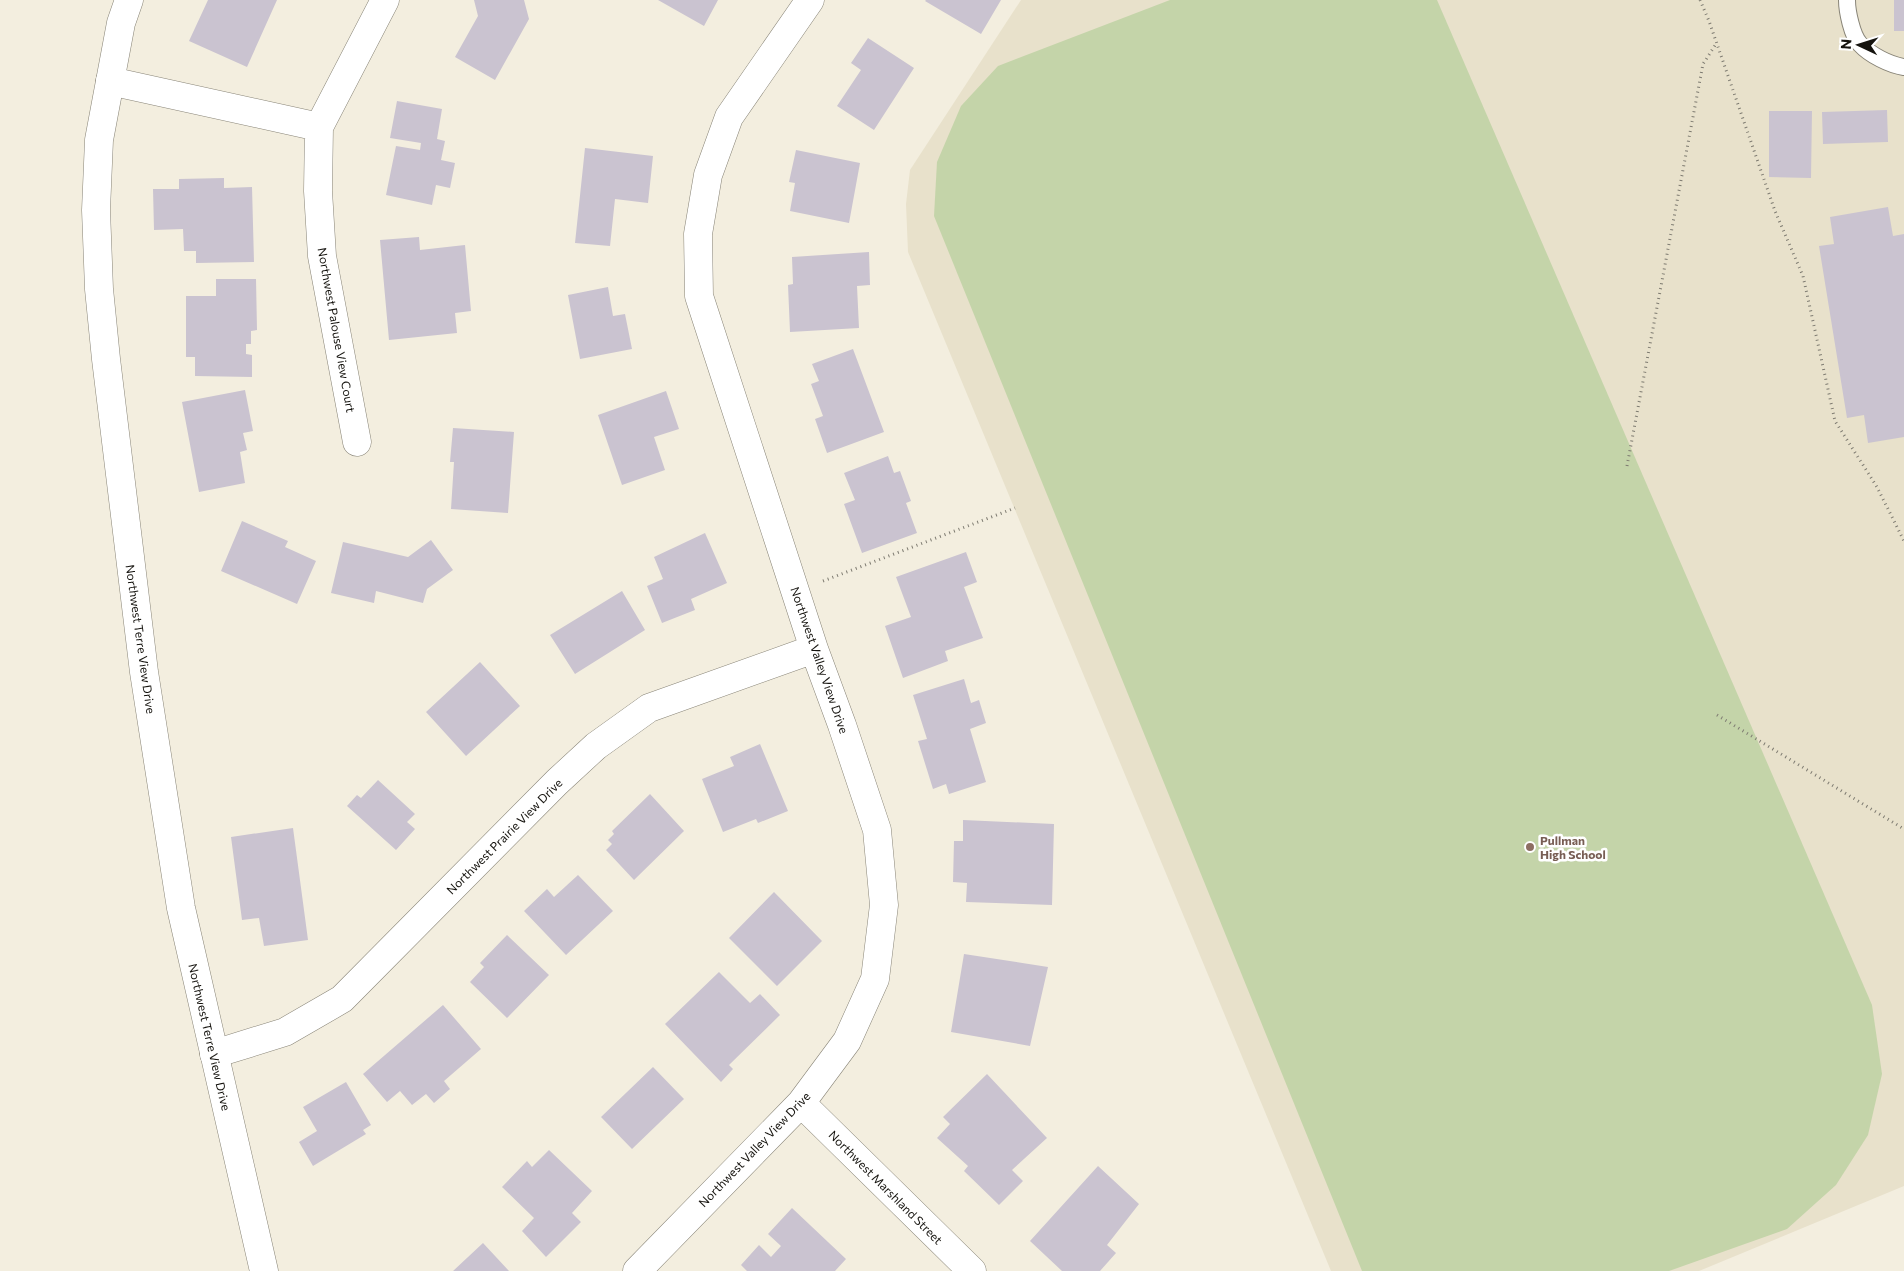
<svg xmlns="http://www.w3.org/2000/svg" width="1904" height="1271" font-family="Commissioner,sans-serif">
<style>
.built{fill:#e8e1cb}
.green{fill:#c4d4a9}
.building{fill:#cac3d0}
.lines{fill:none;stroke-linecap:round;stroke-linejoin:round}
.service-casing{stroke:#888477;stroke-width:18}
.minor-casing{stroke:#888477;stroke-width:29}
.tertiary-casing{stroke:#888477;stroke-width:29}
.path{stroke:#7e7b71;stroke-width:3;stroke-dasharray:1 4;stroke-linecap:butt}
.service{stroke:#fff;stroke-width:16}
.minor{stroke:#fff;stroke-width:28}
.tertiary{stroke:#fff;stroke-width:28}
.education-dot{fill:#8d6e63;stroke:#fff;stroke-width:2}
.labels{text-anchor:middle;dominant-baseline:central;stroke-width:5;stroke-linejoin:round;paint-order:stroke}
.street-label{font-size:12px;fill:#15130e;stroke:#fff}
.education-label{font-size:12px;font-weight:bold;fill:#785e54;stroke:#fff;text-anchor:start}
</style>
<rect width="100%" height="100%" fill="#f3eedf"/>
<!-- built -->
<path class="built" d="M1021,0H1904V1186L1699,1271H1331L908,252L906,204L910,170Z"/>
<!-- green -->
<path class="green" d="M1170,0H1437L1872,1005L1882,1074L1868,1135L1836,1185L1787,1229L1669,1271H1362L934,216L937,162L961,106L998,66Z"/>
<!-- building -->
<path class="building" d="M208,0H277L247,67L189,41Z
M474,0H524L529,19L495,80L455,57L478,16Z
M658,0H718L704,26Z
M926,0H1001L981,34L925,1Z
M1894,0H1904V31H1894Z
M868,38L914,68L874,130L837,106L861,70L851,63Z
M397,101L442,109L437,139L445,141L441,160L455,163L450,188L436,185L432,205L386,195L396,146L420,150L421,143L390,138Z
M1887,110L1888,142L1823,144L1822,112Z
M1769,111H1812L1811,178L1769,177Z
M585,148L653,156L648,203L615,199L610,246L575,243Z
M796,150L860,163L849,223L790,211L795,183L789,182Z
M224,178V188L252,187L254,262L196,263V251H184L183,229L154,230L153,189H179V179Z
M1888,207L1893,236L1904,234V437L1868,443L1864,415L1847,418L1819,246L1834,244L1830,217Z
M419,237L420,250L465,245L471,311L455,313L457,333L389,340L380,240Z
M869,252L870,285L857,286L859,328L790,332L788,285L793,284L792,257Z
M216,279H256L257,330L251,331V344H246V354L252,355V377L195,376V357H186V296H216Z
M608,287L613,316L625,314L632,349L580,359L568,295Z
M853,349L884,432L827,453L815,419L823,416L811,384L819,381L812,364Z
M245,390L253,431L243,433L247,450L240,452L245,483L199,492L182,402Z
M666,391L679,429L654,437L665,470L622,485L598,415Z
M453,428L514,432L508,513L451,509L454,462H450Z
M888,456L894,473L900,471L911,501L906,503L917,533L862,553L844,504L855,500L844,473Z
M242,521L288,541L285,547L316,561L297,604L221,571Z
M705,533L727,583L691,599L695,610L662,623L647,586L663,579L654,557Z
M431,540L453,570L427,589L423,603L376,591L374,603L331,593L343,542L408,557Z
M966,552L977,582L964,587L983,638L945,651L948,661L903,678L885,626L911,617L896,577Z
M622,591L645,630L575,674L550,635Z
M480,662L520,706L466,756L426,712Z
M964,679L971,703L979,700L986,723L970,729L986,782L949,794L946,784L933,789L918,741L927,739L913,695Z
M760,744L788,811L758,823L756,819L723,832L702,779L734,766L730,757Z
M378,780L415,814L407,822L415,829L396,850L347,806L357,795L361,798Z
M650,794L684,831L634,880L606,850L612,844L608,840L614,834L612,831Z
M963,820L1054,824L1052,905L966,902L967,883L953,882L954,841H963Z
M293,828L308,940L264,946L259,918L242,920L231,837Z
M578,875L613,911L566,955L524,911L547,889L554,897Z
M774,892L822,941L777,986L729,938Z
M507,935L549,975L507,1018L470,982L484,967L480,963Z
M964,954L1048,967L1030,1046L951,1032Z
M719,972L750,1003L760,994L780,1015L729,1065L733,1069L721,1082L665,1024Z
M443,1005L481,1049L444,1081L450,1089L434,1103L426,1094L412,1105L400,1091L387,1102L363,1074Z
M653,1067L684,1099L632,1149L601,1117Z
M987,1074L1047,1138L1012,1170L1023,1181L999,1205L964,1171L968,1166L937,1138L950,1124L943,1117Z
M346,1082L371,1125L363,1130L366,1134L313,1166L299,1142L317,1131L303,1107Z
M549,1150L592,1191L572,1213L581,1222L546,1257L522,1231L534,1218L502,1187L527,1161L532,1167Z
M1098,1166L1139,1204L1107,1245L1116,1253L1100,1271H1062L1030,1241Z
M792,1208L846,1259L835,1271H747L741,1265L759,1245L771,1257L781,1246L768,1234Z
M483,1243L509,1271H453Z"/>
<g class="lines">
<!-- service casing -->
<g class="service-casing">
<path id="service" d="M1847,0C1847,11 1852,36 1860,44C1870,55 1890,65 1904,67"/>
</g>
<!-- minor casing -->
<g class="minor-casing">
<path id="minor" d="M110,81L319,127
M357,442L322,256L318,191L319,127L385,0
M214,1054L285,1032L342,999L557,782L596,746L649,708L814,649
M801,1103L972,1271
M637,1271L801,1103L847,1041L875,979L884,905L877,830L842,725L814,649L699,296L698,234L708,175L729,117L810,0"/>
</g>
<!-- tertiary casing -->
<g class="tertiary-casing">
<path id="tertiary" d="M129,0L121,23L99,140L96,210L99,289L106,359L144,672L181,908L264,1271"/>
</g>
<!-- path -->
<path class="path" d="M1700,0L1709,21L1775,211L1803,276L1835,421L1877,487L1904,541
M1627,466L1703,64L1716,44
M823,581L1015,508
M1717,715L1904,829"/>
<!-- service -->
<use href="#service" class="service"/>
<!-- minor -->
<use href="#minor" class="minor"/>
<!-- tertiary -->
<use href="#tertiary" class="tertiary"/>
</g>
<!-- markers -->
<circle class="education-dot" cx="1530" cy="847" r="5"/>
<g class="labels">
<!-- street labels -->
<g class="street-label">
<text transform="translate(337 330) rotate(80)">Northwest Palouse View Court</text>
<text transform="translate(141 639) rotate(82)">Northwest Terre View Drive</text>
<text transform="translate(820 660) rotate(71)">Northwest Valley View Drive</text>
<text transform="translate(504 836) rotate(-45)">Northwest Prairie View Drive</text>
<text transform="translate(210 1037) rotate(77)">Northwest Terre View Drive</text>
<text transform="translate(754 1149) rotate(-46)">Northwest Valley View Drive</text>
<text transform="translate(886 1187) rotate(45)">Northwest Marshland Street</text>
</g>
<!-- education labels -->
<g class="education-label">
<text x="1540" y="840">Pullman<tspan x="1540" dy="14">High School</tspan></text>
</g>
</g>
<!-- north arrow -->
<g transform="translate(1859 45) rotate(274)" stroke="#ffffff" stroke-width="4" paint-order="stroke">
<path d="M0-4L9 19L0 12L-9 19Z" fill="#15130e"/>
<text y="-8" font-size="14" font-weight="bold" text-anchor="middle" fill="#15130e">N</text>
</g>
</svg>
